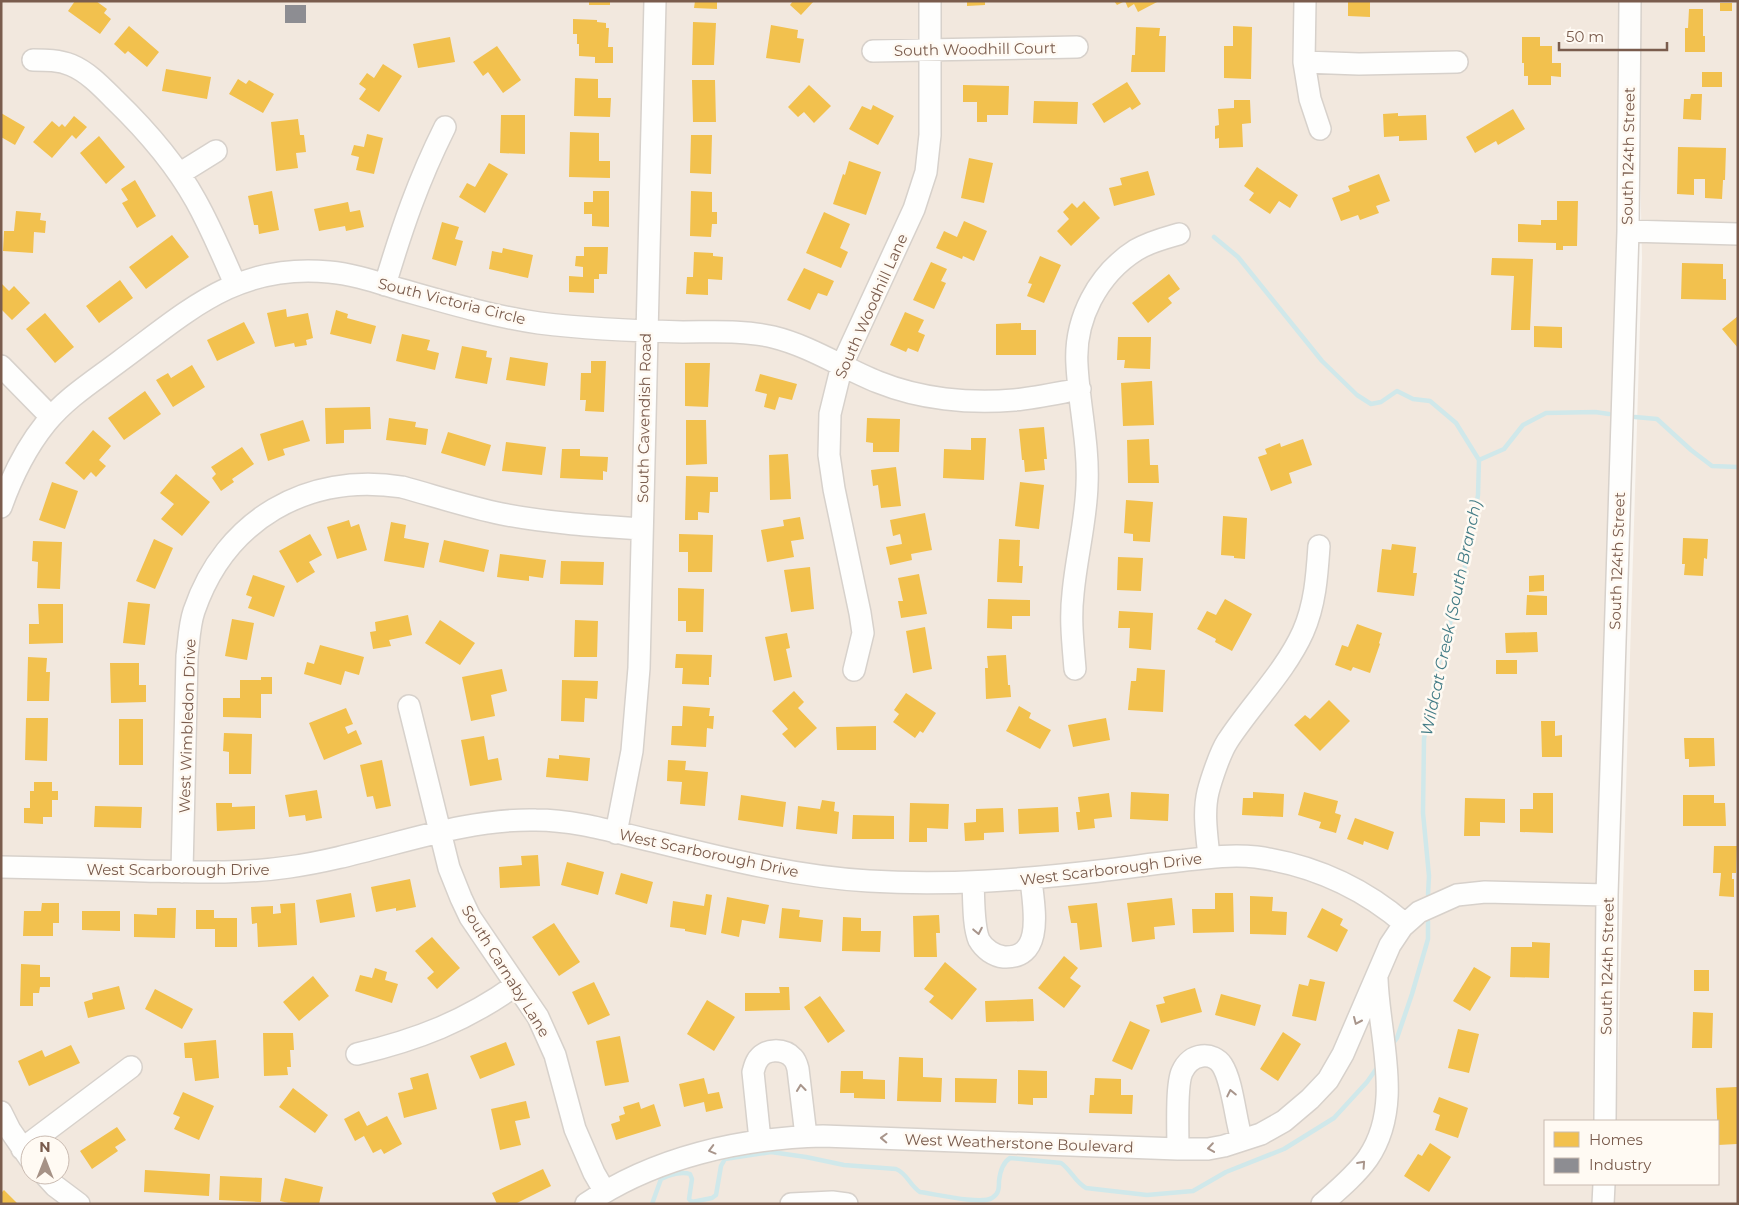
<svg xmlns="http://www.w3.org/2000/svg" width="1739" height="1205" font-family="Montserrat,sans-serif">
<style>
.residential{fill:#f2e8de;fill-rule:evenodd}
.homes{fill:#f2c14e}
.industry{fill:#8d8d92}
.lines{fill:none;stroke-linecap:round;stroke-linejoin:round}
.stream{stroke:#d0e8ea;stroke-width:4.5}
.minor-casing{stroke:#d7d1cb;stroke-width:24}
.minor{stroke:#fefefd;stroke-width:21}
.oneway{stroke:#a8958b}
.labels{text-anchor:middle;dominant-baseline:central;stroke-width:5;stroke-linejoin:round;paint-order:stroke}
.street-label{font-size:15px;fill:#7a5c4d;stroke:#fffaf3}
.water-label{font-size:16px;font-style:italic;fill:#437c86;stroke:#fffaf3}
</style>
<rect width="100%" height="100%" fill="#f9f5f0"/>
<!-- residential -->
<path class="residential" d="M1,1H1621L1618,215L1597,954L1594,1121H1545V1184H1593V1204H1ZM30,1145H60V1175H30Z
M1640,1H1738V1204H1613L1614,1184H1718V1121H1616L1642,258L1638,67Z"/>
<!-- homes -->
<path class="homes" d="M75,1H96L107,9L104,13L111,19L100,34L68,11Z
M589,1H610V5H589Z
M695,1H717V9L694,8Z
M793,1H814L801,15L790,5Z
M967,1H985V5L967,6Z
M1114,1H1159L1138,12L1134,4L1128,8L1125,1L1117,5Z
M1348,1H1370V17L1348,16Z
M1720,3H1732V11H1720Z
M1689,9H1703V36H1705V52H1685V28H1688Z
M573,19L597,20V22L606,23V28H609L608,47H613V63H595V57L579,56V44H577V34H573Z
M693,22L716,23L714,65H692Z
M771,25L798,30L797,38L804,39L800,63L766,58Z
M129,26L159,52L147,67L128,51L125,54L114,44Z
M1233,26L1252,27L1251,79L1224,78V46H1233Z
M1136,27L1160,28L1159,36H1166L1165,72H1131L1132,55H1135Z
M450,37L455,62L418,68L413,44Z
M1522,37H1540V46H1552V63H1561V77L1551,76V85H1528V76H1524V63H1522Z
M497,46L521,80L503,93L488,72L483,76L473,62Z
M383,64L402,76L379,112L359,99L366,89L359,84L367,73L374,78Z
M166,69L211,77L207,99L162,91Z
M1702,72H1722V87H1702Z
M575,78L598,79V98H611L610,117L574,116Z
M238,79L246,84L249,80L274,94L263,113L229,94Z
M692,80H715L716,122H693Z
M1127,82L1141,104L1132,110L1130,107L1104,123L1092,104Z
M809,85L831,106L814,123L804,112L798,117L788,107Z
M963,85L1009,86L1008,115H987V122H977V102H963Z
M1691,94H1702L1701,120L1683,119L1684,99H1690Z
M1234,100H1250L1251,123L1242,124L1243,147L1219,148V138L1215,139V126L1219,125L1218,109L1234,108Z
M1034,101L1078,102L1077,124L1033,123Z
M873,105L894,116L878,145L849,129L862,106L871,110Z
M1513,109L1525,129L1498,145L1496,141L1475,153L1466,137Z
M1,113L25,127L15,145L1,137Z
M1398,113V116L1426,115L1427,140L1399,141V136L1384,137L1383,114Z
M501,115H525V154L500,153Z
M74,116L87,127L76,139L72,135L52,158L33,142L52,121L59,127L62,124L65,127Z
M298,119L300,135H304L306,152L296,153L298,168L276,171L271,122Z
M570,132L599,133V161H610V178L569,177Z
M367,134L383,138L374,174L356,170L359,157L351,155L354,145L364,147Z
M691,135H712L711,174L690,173Z
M99,136L125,167L106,184L80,153Z
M1678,147L1726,148L1725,180H1723L1722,199L1705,198V179H1694V195L1677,194Z
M969,158L993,163L984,203L961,198Z
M849,161L881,172L866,215L833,204L843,174L845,175Z
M489,163L508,174L485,213L459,197L467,183L475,187Z
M1257,167L1298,195L1290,208L1279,201L1270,214L1249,200L1254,193L1244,186Z
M1148,171L1155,195L1114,206L1109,188L1122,185L1120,178Z
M1379,174L1390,201L1376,206L1379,213L1360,220L1358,215L1341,221L1332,198L1350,191L1348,186Z
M135,180L156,216L137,228L122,203L128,200L121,189Z
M272,191L279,230L259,234L258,225H254L248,196Z
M593,191H609V227L592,226V214H584V202H593Z
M691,191L712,192V212H717V224H712L711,237L690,236Z
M1084,201L1100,218L1071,246L1057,231L1069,219L1063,212L1072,203L1077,208Z
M1557,201H1578L1577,246H1563V250H1556V243L1518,242V224L1541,225V220H1557Z
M348,202L350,212L360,210L364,227L346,231L345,226L319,231L314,209Z
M16,211L41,213L40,220L46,221L45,233L34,232L33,253L3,251L4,231H14Z
M824,212L850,224L840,248L848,252L841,268L806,253Z
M964,221L987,231L974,261L963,256L962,259L936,248L944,231L957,237Z
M442,222L459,227L455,239L463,241L456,266L432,259Z
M172,235L189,257L146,289L129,267Z
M584,247H608L607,274H599V279H594V293L569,292V276L583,277V267L575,266L576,256H584Z
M503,248L533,255L528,278L489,269L492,251L502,253Z
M694,252L713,253V256L723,257L722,280L708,279V295L686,294L687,277H693Z
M1040,256L1061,265L1044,303L1027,296L1032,284L1028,283Z
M1492,258L1533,259L1530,330H1511L1514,276L1491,275Z
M931,262L947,269L941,281L946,283L934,309L913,300Z
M1682,263L1723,264V279H1726V300L1681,299Z
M804,268L834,281L827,296L818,293L810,310L787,300Z
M1169,274L1180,289L1168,298L1172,303L1148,323L1132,303Z
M120,280L133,298L99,323L86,306Z
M1,283L9,291L14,286L30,303L12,320L1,309Z
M286,309L287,317L308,313L313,338L306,340L307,345L295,347L294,343L275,347L267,313Z
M336,310L348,314L347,318L376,326L371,344L330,334Z
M905,312L924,320L918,332L925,335L918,352L908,348L906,352L890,345Z
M45,313L74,347L55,363L26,329Z
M1738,316V348L1722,329Z
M244,322L255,343L217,361L207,340Z
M1021,323V330H1036V355H996V324Z
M1534,326L1562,327V348L1534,347Z
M402,334L430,340L427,350L439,353L435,370L396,361Z
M1118,337H1151L1150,369L1124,368L1125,360H1117Z
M462,346L487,351L486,357L492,358L487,384L455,378Z
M510,357L548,363L545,386L506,380Z
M591,361H606L604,412L585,411L586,400H580L581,373H591Z
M685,363H710L708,407L685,406Z
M192,365L205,387L173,407L156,380L168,373L171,378Z
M760,374L797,384L792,400L779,397L775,410L764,407L767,394L755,391Z
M1152,381L1154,425L1123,426L1121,383Z
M145,391L161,414L124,440L108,418Z
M370,407L371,429L344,430V443L326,444L325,408Z
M389,418L416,422L415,427L428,429L426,445L386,440Z
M867,418L900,419L899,452H873V443L866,442Z
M303,420L310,441L283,449L285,455L268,461L260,434Z
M686,420H706L707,464L686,465Z
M1044,427L1047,459H1044L1045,470L1025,472L1024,460H1022L1019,429Z
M93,430L111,446L99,460L106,466L96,477L91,472L84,480L65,463Z
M448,432L491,445L485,466L441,453Z
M971,438H986L984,480L943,478L944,449L971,450Z
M1149,439L1150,465H1158L1159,483H1128L1127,440Z
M1303,439L1312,465L1289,473L1292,483L1271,491L1258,457L1267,454L1265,449L1280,443L1281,447Z
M506,442L546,447L542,475L502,471Z
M242,447L254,464L232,479L234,482L221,491L212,478L216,474L211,467Z
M562,449H580V456L608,457L607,472L603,471V480L560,478Z
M788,454L791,499L770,500L769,455Z
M896,467L901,506L881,508L878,485L873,486L871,470Z
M176,474L210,502L182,536L161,519L174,504L160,493Z
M686,476L718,477V492H710L709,513L698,512V520H685Z
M52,482L78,491L65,529L39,520Z
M1020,482L1044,485L1039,529L1015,526Z
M1126,500L1153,502L1150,542L1133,541V534L1124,533Z
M925,513L932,550L911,554L912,560L890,565L886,547L902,544L900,534L893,536L890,520Z
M1223,516L1247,518L1245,559L1234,558V556L1221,555Z
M800,517L804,539L791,541L794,557L767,562L761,530L784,526L783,520Z
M349,520L351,527L359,524L367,550L337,559L327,527Z
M391,522L406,525L404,538L429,543L424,568L384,561Z
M310,534L322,555L309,562L315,572L297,583L279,551Z
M679,534L713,535L712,572H688V552H679Z
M1683,538L1708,539L1707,559L1704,558L1703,576L1684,575L1685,564H1682Z
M154,539L173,548L155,589L136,581Z
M999,539L1020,540L1019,566H1023L1022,583L997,582Z
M444,540L489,550L484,572L439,562Z
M33,541L62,542L60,589L37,588L38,562L32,561Z
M1392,544L1416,547L1413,573H1417L1414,596L1377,592L1382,549L1391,550Z
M500,554L546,560L543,578L529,576V581L497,577Z
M1118,557L1143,558L1141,591L1117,590Z
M561,561L604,562L603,585L560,584Z
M810,567L814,609L791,612L784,570Z
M919,574L927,614L901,618L898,601H903L898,578Z
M253,575L285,586L274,617L248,608L252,597L246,595Z
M1544,575V591L1529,592V576Z
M678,588L704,589L703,632H686V621H678Z
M1527,595L1547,596V615H1526Z
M988,599L1030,600V616H1012V629L987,628Z
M1225,599L1252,614L1232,651L1215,642L1216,639L1197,629L1207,611L1216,615Z
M128,602L150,604L145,645L123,643Z
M38,604H63V643L29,644V624H39Z
M1119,611L1153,613L1151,650L1129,648L1130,628H1118Z
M408,615L412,635L389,640L391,646L373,649L370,632L376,631L375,622Z
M232,619L254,623L247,660L225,656Z
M440,620L475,643L460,665L425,643Z
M575,620L598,621L597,657H574Z
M1357,624L1382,633L1379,643L1380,644L1370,673L1353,667L1351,671L1335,665L1342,645L1348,647Z
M925,627L932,669L913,673L906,631Z
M1537,632L1538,652L1506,653L1505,633Z
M787,633L790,648L786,649L792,677L774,681L765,637Z
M320,645L364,657L359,675L345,671L341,685L304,674L307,662L314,664Z
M676,654L712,655L711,677H709V685L682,684L683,668H675Z
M1006,655L1008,685H1010L1011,697L986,699L985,668H988L987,656Z
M28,657L47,658L46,672H50L49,701H27Z
M1496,660H1517V674H1496Z
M110,663H139V685H146V702L111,703Z
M1137,668L1165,670L1163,712L1128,710L1131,681H1136Z
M502,669L507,691L491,695L495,716L471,721L462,677Z
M261,677H272V694H261V718L223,717V698H240V680H261Z
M562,680L598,681L597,699L585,698L584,722L561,721Z
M794,691L804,702L798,708L817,728L795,748L782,734L788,729L772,711Z
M906,693L936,713L923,733L920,731L915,738L893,722L899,714L894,710Z
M1329,700L1350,721L1320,751L1294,725L1305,715L1310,719Z
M683,706L710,708L709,716H714L713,729L707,728L706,747L671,745L672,726H682Z
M1019,706L1031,713L1029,718L1051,730L1040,749L1006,731Z
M346,708L353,724L345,727L348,734L356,730L362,744L324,760L309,723Z
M26,718H48L47,761L25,760Z
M1106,718L1110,740L1073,747L1068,725Z
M119,719H143V765H119Z
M1541,721H1555V736L1562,735V757H1542Z
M876,726V750H837L836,727Z
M224,733L252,734L251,774H229V752L223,751Z
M484,736L488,760L498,758L502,780L470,786L461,740Z
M1684,738H1714L1715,766L1689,767V759H1685Z
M559,755L590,758L588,781L546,777L548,758L559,759Z
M382,760L391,806L376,809L373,796L367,797L360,765Z
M668,760L686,761L685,770L708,772L705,806L680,804L682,782L667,781Z
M34,782H52V791H58V800H52V817H43V824L24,823V808H30V791H34Z
M317,790L322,818L306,821L305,815L289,817L285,795Z
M1131,792L1169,794L1168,821L1130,819Z
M1253,792L1284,794L1283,817L1242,815L1243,798H1253Z
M1304,792L1338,801L1335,813L1341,815L1336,833L1319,828L1321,822L1298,815Z
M1109,793L1112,817L1094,819L1095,828L1078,830L1076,812H1080L1078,797Z
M1533,793H1553V833L1520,832V809H1533Z
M741,795L786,802L783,827L738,820Z
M1683,795H1714V803H1725L1726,826H1683Z
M1465,798L1505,799V823L1480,822V836H1464Z
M822,800L835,802L834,811L839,812L837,834L796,829L798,806L820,809Z
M216,803H232V807L255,806V829L217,831Z
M910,803L949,804L948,829L927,828V842H909Z
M95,806L142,807L141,828L94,827Z
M1058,807L1059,832L1019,834L1018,809Z
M1003,808L1004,832L984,833V840L965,841L964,823L976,822V809Z
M853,815L894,816V839H852Z
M1355,818L1394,832L1388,850L1364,841L1363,845L1347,839Z
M1714,846H1737L1736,873H1732V879H1734V897L1719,896L1721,873H1713Z
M538,855L540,886L500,888L499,867L522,865L521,856Z
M567,862L604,872L598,895L561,885Z
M621,873L653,882L647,904L615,894Z
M410,879L416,907L396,911V908L376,912L371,887Z
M351,893L355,917L320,923L316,900Z
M1215,893H1233L1234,932L1193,933L1192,909H1215Z
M706,894L712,895L706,935L685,931V929L670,927L673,901L704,906Z
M1250,896L1273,897L1272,911L1287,912L1286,935L1250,934Z
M727,897L769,905L765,924L742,920L739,937L721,933Z
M1172,898L1175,925L1154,927L1155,939L1132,942L1127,903Z
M42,903H59V923H53V936H23L24,911H41Z
M295,903L297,945L258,947L257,923L252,924L251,907L273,906V914L281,913L280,904Z
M1097,903L1102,947L1080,950L1077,923H1071L1068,906Z
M157,908H176L175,938L134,937V914L157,915Z
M782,908L800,910L799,917L823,920L821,942L779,938Z
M1322,908L1343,919L1340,925L1348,930L1337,952L1307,937Z
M196,910H214V918H237V947H215V929H196Z
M82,911H120V931L82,930Z
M939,915L940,933H936L937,957H914L913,916Z
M843,917L861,918V931H881L880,952L842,951Z
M554,923L580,962L559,976L532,937Z
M432,937L460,968L437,989L427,978L434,972L415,951Z
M1532,942L1550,943L1549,978L1510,977L1511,947H1532Z
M1064,956L1078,968L1070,978L1081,986L1064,1008L1038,988Z
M945,962L977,989L952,1020L929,1002L934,996L924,989Z
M21,964L40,965V977H50V987H40L39,993H33V1006H20Z
M1474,967L1491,977L1470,1011L1453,1001Z
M375,968L387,972L385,980L398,984L392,1003L355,991L360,975L372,978Z
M1694,970H1709V991H1694Z
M313,976L329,996L299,1021L283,1002Z
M1310,979L1325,982L1316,1021L1292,1016L1299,984L1308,986Z
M594,982L610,1015L588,1025L572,992Z
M119,986L125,1009L88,1018L84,1002L93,999L92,993Z
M779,987H789L790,1010L745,1011V993H780Z
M1195,988L1202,1012L1161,1023L1156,1005L1165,1003L1163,997Z
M155,989L193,1009L182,1029L145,1009Z
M1221,994L1261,1005L1255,1026L1215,1015Z
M820,996L845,1031L828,1043L804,1007Z
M1033,999L1034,1021L986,1022L985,1001Z
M707,1000L735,1017L714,1051L687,1034Z
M1693,1012L1713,1013L1712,1048H1692Z
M1130,1021L1150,1030L1132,1070L1112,1061Z
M1458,1029L1479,1034L1469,1073L1448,1068Z
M1283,1032L1301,1044L1278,1081L1260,1069Z
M263,1033H293L294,1050H290L291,1067H287L288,1075L264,1076Z
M620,1036L629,1082L605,1086L596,1041Z
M216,1040L219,1078L195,1081L192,1058H185L184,1043Z
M506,1042L515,1065L480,1079L470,1056Z
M71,1045L80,1063L29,1086L18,1061L42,1050L45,1057Z
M899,1057L923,1058V1077L942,1078L941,1102L897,1101Z
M1018,1070L1047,1071V1098H1033V1105L1018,1104Z
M841,1071H863V1079L885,1080V1099L854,1098V1093H840Z
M428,1073L437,1109L404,1118L398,1093L413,1089L410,1078Z
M704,1078L708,1094L719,1092L723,1108L706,1112L704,1102L684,1107L679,1084Z
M955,1078L997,1079L996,1103L955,1102Z
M1095,1078L1121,1079V1095H1133L1132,1114L1089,1113L1090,1095H1094Z
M1737,1087V1144L1718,1145L1716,1088Z
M293,1088L328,1115L315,1133L279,1107Z
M183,1092L214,1106L199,1140L174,1129L180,1117L173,1114Z
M1439,1097L1468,1108L1458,1138L1435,1130L1440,1115L1433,1112Z
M526,1101L530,1118L515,1121L521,1145L500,1150L491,1109Z
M639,1102L641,1109L654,1104L661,1126L616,1140L611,1124L620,1121L619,1116L625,1114L623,1107Z
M359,1111L367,1126L387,1116L402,1144L384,1154L381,1149L373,1153L364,1136L355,1141L344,1119Z
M117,1127L126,1140L115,1147L118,1151L92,1169L80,1151Z
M1430,1143L1451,1157L1429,1192L1404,1176L1418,1154L1422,1156Z
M543,1169L551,1186L515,1204H497L492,1193Z
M145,1170L210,1174L209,1196L144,1192Z
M220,1176L262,1178L261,1202L219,1200Z
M285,1178L323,1187L319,1204H293L280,1201Z
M4,1190L18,1204H1V1193Z"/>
<!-- industry -->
<path class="industry" d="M285,5H306V23H285Z"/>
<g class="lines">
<!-- stream -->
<path class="stream" d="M1214,237L1238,257L1322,361L1357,395L1371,404L1381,402L1397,391L1413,399L1430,401L1456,423L1479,460
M1635,417L1657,419L1691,450L1712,466L1738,467
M1428,895L1429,876L1423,813L1424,739L1437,670L1463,577L1478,495L1479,460L1504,449L1523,425L1546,413L1595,412L1609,414
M1391,1046L1397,1038L1412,994L1428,939V921
M652,1204L661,1179C669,1175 682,1171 690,1174L692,1179L689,1199L692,1202L712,1198L716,1195L721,1166L725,1159L771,1152L806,1157L844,1165L896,1169C907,1173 910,1186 920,1192C935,1194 981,1205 992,1198C999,1194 999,1188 999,1181C1000,1172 1002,1163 1010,1158L1061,1163C1071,1170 1075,1182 1086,1188L1147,1195L1193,1191L1226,1172L1284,1149L1334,1118L1367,1082L1379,1065"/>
<!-- minor casing -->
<g class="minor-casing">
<path id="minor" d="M1305,1L1304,62L1310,99L1320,129
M873,51L1077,47
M33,60C46,60 59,60 71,65C88,72 102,87 115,100C146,130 175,163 196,201C211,228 223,256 235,284
M1304,62L1359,64L1457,62
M179,174L216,151
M1628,231L1738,234
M385,285C402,228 418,181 445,127
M1,366L51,417
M1,507C12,476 25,449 46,423C66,398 95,380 120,361C188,311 237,263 329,272C353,274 376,282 399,289C445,302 491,316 539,323C587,329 635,331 683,332C713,332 744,330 773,337C810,346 843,368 878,382C920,399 969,404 1014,400C1036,398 1058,393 1080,389
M1075,669C1073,644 1070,619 1073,594C1076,558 1086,522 1087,485C1089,445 1079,405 1077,365C1074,319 1098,274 1136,250C1149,242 1165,238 1179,234
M854,670L863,633L860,613L834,489L829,455L830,414L842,365L914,209L926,172L930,135V1
M409,706L449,868L461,898L470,917L538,1017L555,1055L575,1129L594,1173L605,1192
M616,833L632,751L639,668L655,1
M1209,857C1207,836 1203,813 1208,792C1211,780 1220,753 1227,742C1250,706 1285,672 1303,632C1315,605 1317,576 1319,546
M1,867C49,868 97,869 145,871C193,872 242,874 289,867C371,856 454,818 536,820C577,820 617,833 657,842C726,859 797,877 869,881C947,886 1021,880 1099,871C1125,868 1151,864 1178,861C1204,858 1230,854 1256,857C1313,865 1362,887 1405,924
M182,872L187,656C189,641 189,626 194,611C225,520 307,472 402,487C435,496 468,507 502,514C548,523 595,526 642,529
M973,883C974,899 973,926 979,940C984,949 994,956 1004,957C1046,959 1033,904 1031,879
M357,1054C417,1040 466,1021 516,985
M1,1112L10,1130L30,1159
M1605,1121L1607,895L1628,231L1630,1
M760,1140L753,1072C754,1069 755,1064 757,1061C764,1048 784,1048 793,1058C796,1061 797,1065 798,1069L806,1136
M22,1149L131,1067
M1178,1149C1178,1132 1176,1085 1182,1072C1186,1063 1193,1057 1202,1056C1210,1055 1218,1059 1222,1065C1233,1082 1235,1119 1242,1140
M45,1175L55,1186L79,1204
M586,1204C655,1157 741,1138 823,1136L1178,1149H1208L1224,1146L1261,1134L1284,1121L1310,1099L1328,1080L1343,1054L1390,945L1402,927L1419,912L1457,895L1485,892L1607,895
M791,1204L832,1202L847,1204
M1322,1204C1338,1190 1356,1175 1368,1158C1404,1105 1379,1038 1377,979
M1603,1204L1604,1184"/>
</g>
<!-- minor -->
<use href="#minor" class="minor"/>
</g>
<!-- one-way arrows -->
<defs><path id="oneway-chevron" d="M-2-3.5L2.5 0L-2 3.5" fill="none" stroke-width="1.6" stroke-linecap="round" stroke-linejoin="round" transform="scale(1.25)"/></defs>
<g class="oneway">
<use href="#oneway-chevron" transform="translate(978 931) rotate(79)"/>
<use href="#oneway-chevron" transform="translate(1357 1021) rotate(114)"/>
<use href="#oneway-chevron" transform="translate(801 1088) rotate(-96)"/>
<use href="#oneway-chevron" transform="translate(1231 1093) rotate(-102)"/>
<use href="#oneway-chevron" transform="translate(884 1138) rotate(-178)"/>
<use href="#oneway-chevron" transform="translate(1211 1148) rotate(172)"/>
<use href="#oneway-chevron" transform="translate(712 1150) rotate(165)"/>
<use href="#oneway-chevron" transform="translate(1362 1164) rotate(-48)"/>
</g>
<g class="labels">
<!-- street labels -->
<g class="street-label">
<text transform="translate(975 49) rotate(-1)">South Woodhill Court</text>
<text transform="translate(1628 156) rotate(-89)">South 124th Street</text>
<text transform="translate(452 301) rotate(14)">South Victoria Circle</text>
<text transform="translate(871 306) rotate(-66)">South Woodhill Lane</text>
<text transform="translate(644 418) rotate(-89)">South Cavendish Road</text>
<text transform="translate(1617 561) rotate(-88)">South 124th Street</text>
<text transform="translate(187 726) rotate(-88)">West Wimbledon Drive</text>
<text transform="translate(709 853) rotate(12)">West Scarborough Drive</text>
<text x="178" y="869">West Scarborough Drive</text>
<text transform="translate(1111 869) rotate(-7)">West Scarborough Drive</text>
<text transform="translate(1607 966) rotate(-89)">South 124th Street</text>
<text transform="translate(506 971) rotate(58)">South Carnaby Lane</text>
<text transform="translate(1019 1143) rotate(2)">West Weatherstone Boulevard</text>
</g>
<!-- water labels -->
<g class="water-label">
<text transform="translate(1451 618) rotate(-78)">Wildcat Creek (South Branch)</text>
</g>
</g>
<!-- border -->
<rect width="1739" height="1205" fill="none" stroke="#7a5c4d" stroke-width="5"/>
<!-- legend -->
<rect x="1544" y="1120" width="175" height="65" fill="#fffaf3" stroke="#cabbb1"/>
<rect x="1554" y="1132" width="25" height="15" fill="#f2c14e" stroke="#cabbb1"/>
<text x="1589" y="1145" font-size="15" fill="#7a5c4d">Homes</text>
<rect x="1554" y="1158" width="25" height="15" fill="#8d8d92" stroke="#cabbb1"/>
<text x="1589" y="1170" font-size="15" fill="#7a5c4d">Industry</text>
<!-- north arrow -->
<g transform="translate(45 1160)"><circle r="24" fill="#fffaf3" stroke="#cabbb1"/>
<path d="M0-4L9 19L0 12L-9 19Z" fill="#a69286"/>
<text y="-8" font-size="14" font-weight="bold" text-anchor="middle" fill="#7a5c4d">N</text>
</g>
<!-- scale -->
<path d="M1559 42v8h108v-8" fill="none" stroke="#7a5c4d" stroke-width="2.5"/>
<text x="1566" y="42" font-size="15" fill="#7a5c4d" stroke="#fffaf3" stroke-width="4" paint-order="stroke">50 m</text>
</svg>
